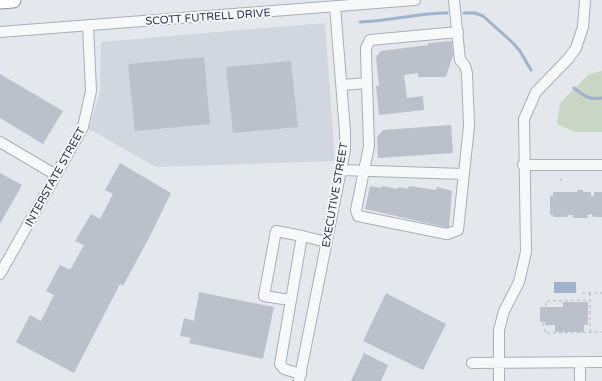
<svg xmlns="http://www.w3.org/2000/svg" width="602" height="381" font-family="'Varela Round',sans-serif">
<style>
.built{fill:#d2d6de}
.green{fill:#c9d6c5}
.water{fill:#9fb4cc}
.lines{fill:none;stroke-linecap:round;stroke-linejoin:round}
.stream{stroke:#9fb4cc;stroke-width:3}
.building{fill:#bbc0ca}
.minor-casing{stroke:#a9aeb7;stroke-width:12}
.highway-casing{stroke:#8b94a3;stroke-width:17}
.path{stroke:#c2c5cb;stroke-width:1.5;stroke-dasharray:3 3;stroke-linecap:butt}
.minor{stroke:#f7f8fa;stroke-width:10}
.highway{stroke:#fff;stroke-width:15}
.labels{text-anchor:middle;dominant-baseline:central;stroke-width:4;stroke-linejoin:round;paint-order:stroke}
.street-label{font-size:11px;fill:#2b3445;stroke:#f4f6f9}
</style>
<rect width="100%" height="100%" fill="#e4e7ec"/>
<!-- built -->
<path class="built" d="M325,23L335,161L156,167L89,129L100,91L101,42Z"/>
<!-- green -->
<path class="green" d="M602,71V132H575L557,124L560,103L589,74Z"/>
<!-- water -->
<path class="water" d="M554,282H576V293H554Z"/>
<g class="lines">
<!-- stream -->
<path class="stream" d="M464,13H475L483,16L513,43L520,51L531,70
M360,22C390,21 418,13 447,13
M574,88C584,96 589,100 602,98"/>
</g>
<!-- building -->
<path class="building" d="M452,41L453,55L446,77H418V73L404,75L407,98L423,96L424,110L379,115L376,86H379L376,57L381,51L428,45V43Z
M204,57L210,124L135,131L128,64Z
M291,61L298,127L233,133L226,67Z
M0,74L63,111L43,144L0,118Z
M451,125L453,153L378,158L377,137L383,130Z
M120,163L171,193L151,234L123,286L120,284L74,373L16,342L30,315L41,321L54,295L46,291L60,265L70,270L84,245L75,241L91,214L100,219L113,194L105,190Z
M0,173L22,185L0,224Z
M370,186L381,188L382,186L398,189V187L408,189L409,186L436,190L437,187L452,191L449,228L365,209Z
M577,190H583V192H591V196H594V192H602V217H593L592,214L587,215L588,218H573V215H568L567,217H553V215H550V196H553V192H578Z
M199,292L274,307L263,359L189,343L191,338L180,336L184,318L194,321Z
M386,293L446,324L423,370L363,341Z
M563,302H588V325H584V332H555V325H545V322H540V307H563Z
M364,353L388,365L381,381H351Z"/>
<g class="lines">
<!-- minor casing -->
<g class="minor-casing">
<path id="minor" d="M454,0L460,60L465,66L467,73L469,126L458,230L447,234L358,216L356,210L369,146L366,53V48L370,40L458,32
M0,32L415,0
M342,85L367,83
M0,142L56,175
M523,165H602
M341,170L463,174
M302,236L327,242
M0,274L83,127L91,91L88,25
M290,300L264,296L276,231L302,236L280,364L284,369L301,374
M580,362V381
M472,363L602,362
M299,381L345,150V132L335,6
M499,381V330L504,311L519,282L526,252L524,119L536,92L568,59L576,48L583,27L585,0"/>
</g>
<!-- highway casing -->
<g class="highway-casing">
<path id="highway" d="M0,1L13,0"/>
</g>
<!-- path -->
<path class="path" d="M561,181V175
M582,293H602
M546,306V301L590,300
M543,323L545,333L602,332
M590,332V293"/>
<!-- minor -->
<use href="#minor" class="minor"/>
<!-- highway -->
<use href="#highway" class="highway"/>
</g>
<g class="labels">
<!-- street labels -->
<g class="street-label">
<text transform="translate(208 17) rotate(-4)">SCOTT FUTRELL DRIVE</text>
<text transform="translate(55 177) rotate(-61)">INTERSTATE STREET</text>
<text transform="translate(335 195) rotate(-80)">EXECUTIVE STREET</text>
</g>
</g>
</svg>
